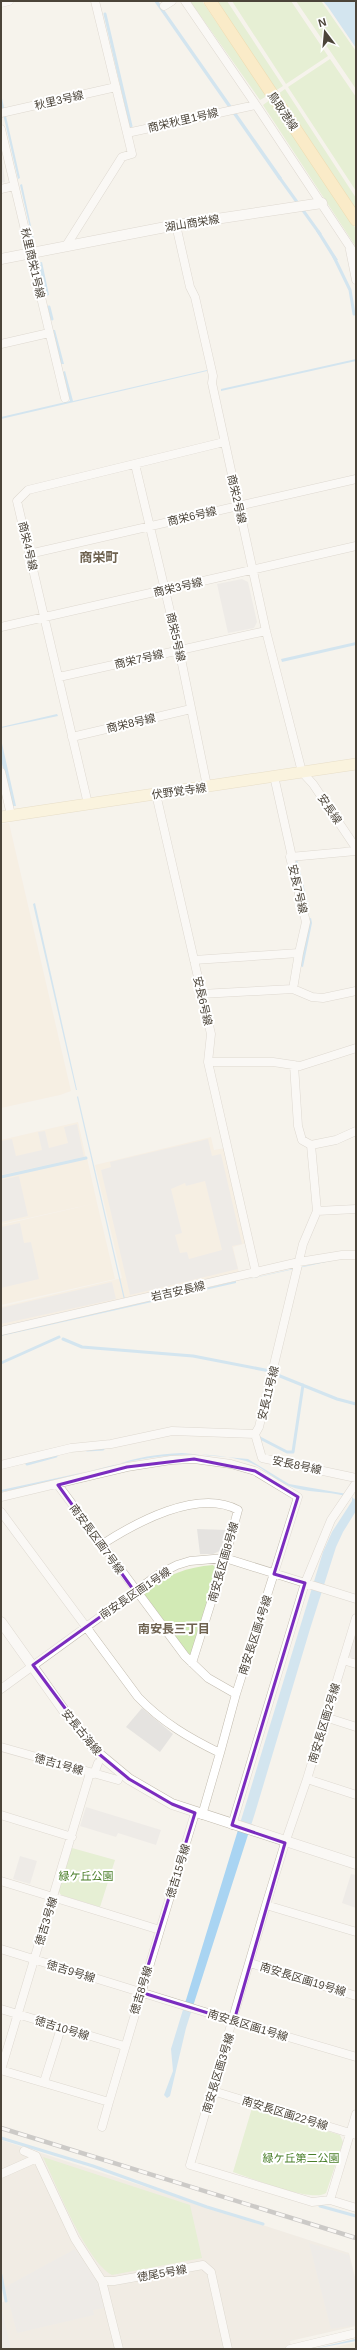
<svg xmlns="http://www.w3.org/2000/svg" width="357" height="2350" font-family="Arial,'Noto Sans JP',sans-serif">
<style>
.residential{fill:#eae5da}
.commercial{fill:#f7ead8}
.education{fill:#efe8d6}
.green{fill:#d2eab5}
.parking{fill:#e5e3e0;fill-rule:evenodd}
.water{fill:#a9d4f2}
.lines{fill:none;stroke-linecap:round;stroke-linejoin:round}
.stream{stroke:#a9d4f2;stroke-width:3}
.minor-casing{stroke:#c2bbae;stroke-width:9}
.tertiary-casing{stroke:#c2bbae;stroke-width:11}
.secondary-casing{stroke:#d6c79b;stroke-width:12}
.primary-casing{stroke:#e6c16a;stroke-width:13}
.minor{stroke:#fff;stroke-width:8}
.tertiary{stroke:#fff;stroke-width:10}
.secondary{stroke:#fff3cd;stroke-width:11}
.primary{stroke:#ffe39c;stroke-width:12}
.rail-casing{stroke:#9a9a9a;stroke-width:4.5}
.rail{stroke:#fff;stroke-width:3;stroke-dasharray:9;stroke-linecap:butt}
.marked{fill:none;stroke:#7b2cbf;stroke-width:3;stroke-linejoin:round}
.labels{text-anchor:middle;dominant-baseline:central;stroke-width:4;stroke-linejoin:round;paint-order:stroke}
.street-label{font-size:11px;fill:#4b4439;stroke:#fff}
.park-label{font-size:11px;fill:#4a7f2a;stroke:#fff}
.neighbourhood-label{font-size:12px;font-weight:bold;fill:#6e6250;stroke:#fff}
.quarter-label{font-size:13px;font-weight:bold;fill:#6e6250;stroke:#fff}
</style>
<rect width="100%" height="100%" fill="#f6f3ec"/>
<!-- residential -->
<path class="residential" d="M1,2140L349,2253L356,2281V2326L290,2341L291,2349H1V2303L7,2300L1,2276Z"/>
<!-- commercial -->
<path class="commercial" d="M9,823L71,1091L60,1095L1,1108V880L10,878L1,880V824Z
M78,1122L86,1158L1,1177V1140Z
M211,1137L214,1150L225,1148L247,1243L233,1247L239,1273L1,1326V1307L122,1278L95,1165Z
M87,1158L97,1203L1,1224V1178Z
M97,1203L115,1279L1,1305V1225Z"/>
<!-- education -->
<path class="education" d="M356,2342V2349H328Z"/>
<!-- green -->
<path class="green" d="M190,1H202L267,96L260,100Z
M214,1H227L283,86L275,91Z
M232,1H291L328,56L286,84Z
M296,1H321L353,47L356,51V89Z
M330,59L356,97V191L288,87Z
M285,89L356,198V214L278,94Z
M270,100L356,229V247L263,105Z
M213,1565L218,1570L192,1654L188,1655L144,1596L146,1590C167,1575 187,1567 213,1565Z
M72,1848L115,1860L100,1907L61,1895L58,1890Z
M252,2108L340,2135L343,2142L326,2193C311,2203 251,2178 233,2172Z
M43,2157L190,2205L202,2258L112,2275C86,2261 57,2186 43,2157Z"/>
<!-- parking -->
<path class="parking" d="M2,157L5,182L1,183V158Z
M242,579L248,582L257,622L254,628L228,633L217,584Z
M77,1124L84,1157L1,1175V1141L12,1139L16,1156L42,1150L38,1132L45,1131L49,1148L68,1143L64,1127Z
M208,1139L212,1156L221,1154L242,1244L232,1246L238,1269L130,1295L101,1170L111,1167L110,1162ZM205,1181L222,1250L189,1259L187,1252L180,1253L175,1235L182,1233L171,1189L185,1183L186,1186Z
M19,1176L28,1216L1,1222V1180Z
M20,1223L24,1243L31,1242L39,1279L1,1288V1227Z
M112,1282L116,1299L1,1324V1308Z
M197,1529L227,1530L222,1550L213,1554H200Z
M356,1631V1661L352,1660L348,1654Z
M142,1708L173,1734L160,1752L126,1727Z
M86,1807L161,1830L156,1845L118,1833L116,1837L80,1826Z
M20,1856L37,1861L30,1884L13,1879Z
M351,1874L356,1875V1908L342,1903Z
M309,2243L349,2255L356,2284V2325L331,2329Z
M75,2249L98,2280L104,2308L93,2310L94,2315L17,2333L5,2287Z
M1,2306L11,2349H1Z"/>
<!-- water -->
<path class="water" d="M154,1H158L282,178L279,180Z
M323,1H356V48L328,7Z
M1,94L20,178L18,179L1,105Z
M22,184L34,240L33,241L20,185Z
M319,230L338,260H334L316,231Z
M42,262L49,295L45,296L38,263Z
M53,330H55L64,364H61Z
M356,359V361L221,391V389Z
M207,370V371L1,419V417L70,401L63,372L65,371L73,401Z
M356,642V645L282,662L281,659Z
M57,714L58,716L1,728V727Z
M1,739L16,806H11L1,759Z
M297,859L309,908L306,909L295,863Z
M35,903L77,1090H76L33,904Z
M311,918L312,923L303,967L300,966L308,919Z
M78,1096L125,1299L124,1300L77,1097Z
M335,1259V1260L240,1281Z
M236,1281V1283L1,1336V1335Z
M182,1453L248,1459L289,1484L347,1494L346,1496C327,1491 306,1493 289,1486C274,1480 262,1466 246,1461C164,1439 81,1478 1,1492V1490L113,1466C136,1457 158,1454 182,1453Z
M352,1497L354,1499L356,1498V1511L343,1532L336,1547L310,1629L255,1813L186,2028L170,2096L167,2098L164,2095L173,2071L171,2049L323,1552L332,1532L352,1501Z
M356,2339V2341L313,2349L355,2339Z"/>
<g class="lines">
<!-- stream -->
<path class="stream" d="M105,14L131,126
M279,177L320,234
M334,257L350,290L354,314
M49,307L52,319
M1,1177L86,1158
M63,1339L82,1347L193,1356L270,1371
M1,1363L59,1337
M275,1374L337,1399L356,1404
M260,1438L287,1452H293L303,1385
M87,1450L103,1449
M27,1464L56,1456
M1,2138L93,2166L207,2207L263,2224
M320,2206L356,2216
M1,2275L6,2301"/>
<!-- minor casing -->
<g class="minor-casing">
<path id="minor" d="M95,1L127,133L256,105L356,256
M185,1L256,105
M1,3L9,1
M164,6L172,1
M1,113L116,87
M1,129L65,398
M1,189L14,186
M176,225L190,287L195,297L213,376L212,383L266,631L302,772L313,784L356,848
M66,246L122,157L132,154L127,133
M350,250L356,280
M1,344L49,333
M135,464L179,649L207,786
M29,554L356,479
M1,627L356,546
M59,677L266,631
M72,737L191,709
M1,772L11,815
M274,776L292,857
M156,794L211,1034L208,1062H273L300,1066L356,1048
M88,804L17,501L28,490L224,442
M194,960L299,953L306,922L290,857L356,851
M293,989L299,953
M201,994L293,989L312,997L323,998L356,991
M208,1062L256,1273
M294,1065L298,1126L302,1140L311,1145L317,1211
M311,1145L336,1140L356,1131
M1,1331L299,1262L342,1255H356
M255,1434L262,1458L356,1478
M1,1465L71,1448L111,1444L172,1431L255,1434L259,1427L303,1244L317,1211L356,1209
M58,1485L185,1656L208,1678L236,1694
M1,1497L127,1467L171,1460L194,1459L231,1464L255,1471L298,1497L236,1694L220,1753C189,1738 162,1722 138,1697L1,1512
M101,1545C135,1523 198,1488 238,1510L225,1558L192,1663
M356,1618L307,1779L356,1795
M343,1660L356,1664
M1,1689L159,1574L177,1565L190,1561L225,1558L356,1599
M325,1717L356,1727
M1,1747L118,1780
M94,1774L98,1763
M1,1815L72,1837
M202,1815L220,1753
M232,1825L305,1583L331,1520L356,1483
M1,1881L160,1930L109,2102L1,2070
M266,1905L285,1843L307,1779
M160,1930L195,1813
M356,1932L266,1905L190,2165L312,2202L330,2200L356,2208
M1,1949L234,2021L356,2057
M250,1963L356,1996
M1,2009L124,2046
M1,2070L90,1773
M44,2082L61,2028
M213,2091L356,2135
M102,2127L109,2102
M24,2151L36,2156L75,2239L102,2281
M1,2174L37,2158
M330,2200L356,2114
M119,2349L102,2281H114L203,2265L211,2272L228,2349
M290,2349L356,2333"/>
</g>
<!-- tertiary casing -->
<g class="tertiary-casing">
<path id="tertiary" d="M1,259L176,225L322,203
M1,1622L65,1712L99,1754L129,1779L172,1804L356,1864"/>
</g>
<!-- secondary casing -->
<g class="secondary-casing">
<path id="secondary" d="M1,817L356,764"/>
</g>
<!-- primary casing -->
<g class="primary-casing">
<path id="primary" d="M210,1L356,220"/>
</g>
<!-- minor -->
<use href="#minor" class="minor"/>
<!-- tertiary -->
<use href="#tertiary" class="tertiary"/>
<!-- secondary -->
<use href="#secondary" class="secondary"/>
<!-- primary -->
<use href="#primary" class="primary"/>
<!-- rail casing -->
<g class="rail-casing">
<path id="rail" d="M1,2128L356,2238"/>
</g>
<!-- rail -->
<use href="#rail" class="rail"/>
</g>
<!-- marked area -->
<path d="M0 0H357V2350H0ZM194,1459L255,1471L298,1497L274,1574L305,1583L232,1825L285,1843L234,2021L140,1992L195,1813L172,1804L129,1779L99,1754L33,1665L135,1592L58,1485L127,1467Z" fill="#f6f3ec" fill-opacity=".55" fill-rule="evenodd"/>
<path class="marked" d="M194,1459L255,1471L298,1497L274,1574L305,1583L232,1825L285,1843L234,2021L140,1992L195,1813L172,1804L129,1779L99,1754L33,1665L135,1592L58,1485L127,1467Z"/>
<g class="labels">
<!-- street labels -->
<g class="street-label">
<text transform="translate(59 100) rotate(-13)">秋里3号線</text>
<text transform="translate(283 111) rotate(56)">鳥取港線</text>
<text transform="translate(183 120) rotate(-13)">商栄秋里1号線</text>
<text transform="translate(192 223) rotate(-9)">湖山商栄線</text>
<text transform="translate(33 263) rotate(77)">秋里商栄1号線</text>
<text transform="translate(237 499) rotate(77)">商栄2号線</text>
<text transform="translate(192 516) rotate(-13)">商栄6号線</text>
<text transform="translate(28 546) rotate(77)">商栄4号線</text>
<text transform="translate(178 587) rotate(-13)">商栄3号線</text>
<text transform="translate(176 637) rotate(77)">商栄5号線</text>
<text transform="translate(139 659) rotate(-13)">商栄7号線</text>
<text transform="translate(131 723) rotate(-13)">商栄8号線</text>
<text transform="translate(179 791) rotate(-8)">伏野覚寺線</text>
<text transform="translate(330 809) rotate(56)">安長線</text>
<text transform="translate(298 889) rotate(77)">安長7号線</text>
<text transform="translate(203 1001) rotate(77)">安長6号線</text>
<text transform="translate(178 1291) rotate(-13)">岩吉安長線</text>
<text transform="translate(268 1393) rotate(-76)">安長11号線</text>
<text transform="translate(297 1465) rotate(12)">安長8号線</text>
<text transform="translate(97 1539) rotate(54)">南安長区画7号線</text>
<text transform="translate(223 1562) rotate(-74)">南安長区画8号線</text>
<text transform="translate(135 1593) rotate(-34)">南安長区画1号線</text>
<text transform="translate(255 1635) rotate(-72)">南安長区画4号線</text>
<text transform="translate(324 1723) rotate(-73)">南安長区画2号線</text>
<text transform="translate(82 1732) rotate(51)">安長古海線</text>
<text transform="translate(59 1764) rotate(16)">徳吉1号線</text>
<text transform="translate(178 1871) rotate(-73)">徳吉15号線</text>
<text transform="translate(46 1921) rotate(-73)">徳吉3号線</text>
<text transform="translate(71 1971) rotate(17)">徳吉9号線</text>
<text transform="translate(303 1979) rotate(17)">南安長区画19号線</text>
<text transform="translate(141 1990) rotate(-73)">徳吉8号線</text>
<text transform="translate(248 2025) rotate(17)">南安長区画1号線</text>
<text transform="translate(62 2028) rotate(17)">徳吉10号線</text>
<text transform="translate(218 2073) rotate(-73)">南安長区画3号線</text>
<text transform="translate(285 2113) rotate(17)">南安長区画22号線</text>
<text transform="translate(162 2273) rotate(-10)">徳尾5号線</text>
</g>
<!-- park labels -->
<g class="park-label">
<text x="86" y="1876">緑ケ丘公園</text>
<text x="301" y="2158">緑ケ丘第二公園</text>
</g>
<!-- neighbourhood labels -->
<g class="neighbourhood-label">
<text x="174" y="1629">南安長三丁目</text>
</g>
<!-- quarter labels -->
<g class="quarter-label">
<text x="99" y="557">商栄町</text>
</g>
</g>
<!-- border -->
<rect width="357" height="2350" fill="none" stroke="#4b4439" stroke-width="4"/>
<!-- north arrow -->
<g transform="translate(325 32) rotate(344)" stroke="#ffffff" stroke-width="3" paint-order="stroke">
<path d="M0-3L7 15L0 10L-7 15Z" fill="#4b4439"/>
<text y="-6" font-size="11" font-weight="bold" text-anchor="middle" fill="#4b4439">N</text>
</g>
</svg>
